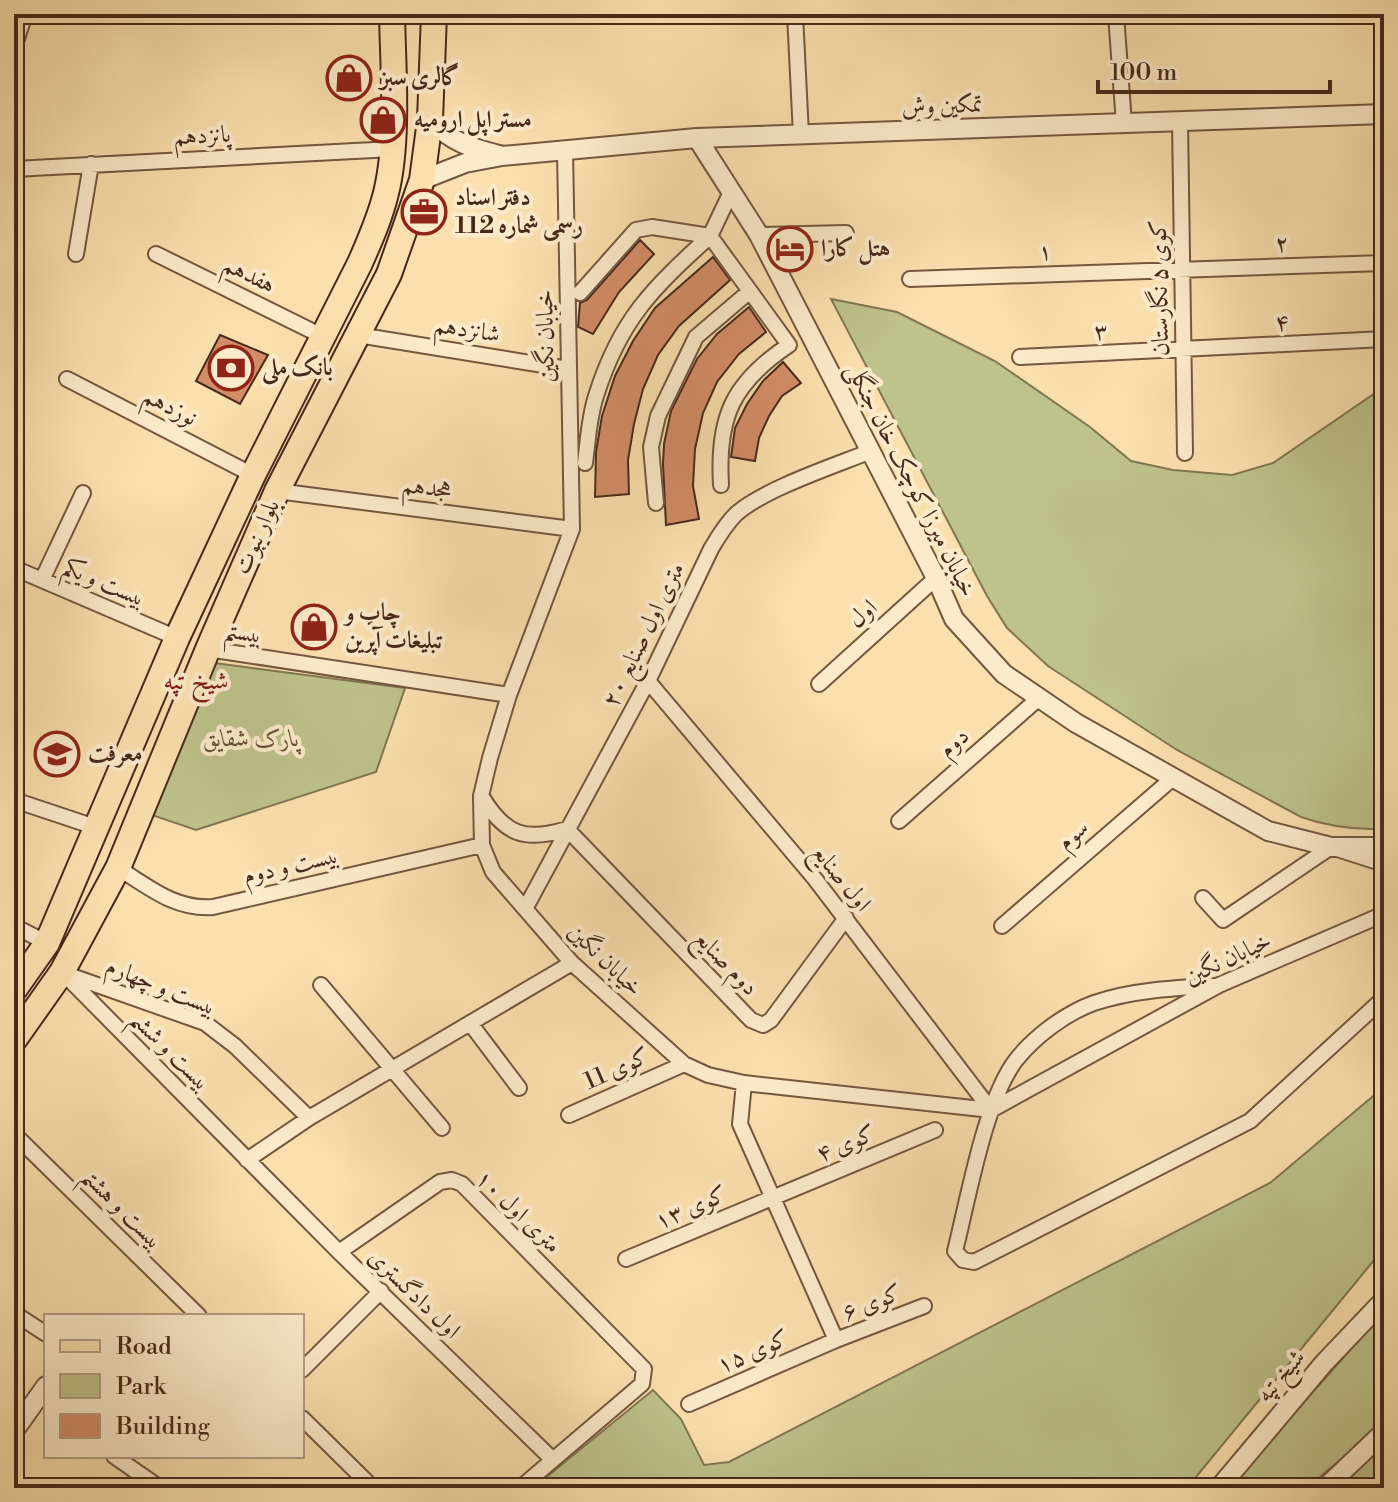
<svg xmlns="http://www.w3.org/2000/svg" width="1398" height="1502" font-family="'Libre Bodoni',Amiri,serif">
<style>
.green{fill:#bec28b;stroke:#827652;stroke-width:2}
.building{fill:#d38d68;stroke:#47291a;stroke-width:2}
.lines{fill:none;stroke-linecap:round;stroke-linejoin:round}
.minor-casing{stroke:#74573f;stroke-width:18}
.tertiary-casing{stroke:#74573f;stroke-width:22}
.primary-casing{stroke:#47291a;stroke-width:28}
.minor{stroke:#fcebcb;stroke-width:14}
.tertiary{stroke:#fcebcb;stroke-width:18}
.primary{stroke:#fbe0af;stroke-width:24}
.labels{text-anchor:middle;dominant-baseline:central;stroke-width:8;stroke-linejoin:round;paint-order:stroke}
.poi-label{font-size:24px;font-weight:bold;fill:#47291a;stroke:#fcebcb;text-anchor:start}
.street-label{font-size:24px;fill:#47291a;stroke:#fcebcb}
.park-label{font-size:24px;font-style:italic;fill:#654f36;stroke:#fcebcb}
.neighbourhood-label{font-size:26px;fill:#7a1f14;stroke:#fcebcb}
</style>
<rect width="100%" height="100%" fill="#fbe0af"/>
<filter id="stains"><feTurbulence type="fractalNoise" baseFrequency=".0025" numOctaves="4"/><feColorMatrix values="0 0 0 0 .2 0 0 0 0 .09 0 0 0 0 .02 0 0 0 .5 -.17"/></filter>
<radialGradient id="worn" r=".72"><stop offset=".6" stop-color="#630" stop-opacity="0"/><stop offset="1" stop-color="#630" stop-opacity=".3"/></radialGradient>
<!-- green -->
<path class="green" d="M831,299L897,312L995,361L1090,427L1131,461L1173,470L1232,475L1273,463L1384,387V829C1354,830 1329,827 1301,817L1177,750L1048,666L1007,628L987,596Z
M207,662L405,688L376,772L196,830L143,812Z
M1384,1087V1248L1187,1488H533L653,1390L681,1419L704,1465L729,1462L1270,1183Z
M1384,1312V1424L1322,1475L1311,1488H1232L1263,1448Z
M1384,1446V1488H1336Z"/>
<!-- building -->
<path class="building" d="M640,240L654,254L619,292L593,334L578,327L580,303L587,300Z
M713,257L730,280L679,326L658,355L643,389L634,424L628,460L629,494L595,497L596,452L602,416L615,376L633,341L655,308Z
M749,307L766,332L739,354L717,382L703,413L695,449L693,486L699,519L666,525L663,464L664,444L671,411L697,359L717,334Z
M220,335L268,355L240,404L196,381Z
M783,362L801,383L782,396L769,416L759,438L755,461L731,457L735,428L747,404L763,381Z"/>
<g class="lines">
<!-- minor casing -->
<g class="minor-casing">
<path id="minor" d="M795,14L801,135
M1116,14L1124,124
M14,48L25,14
M1180,122L1185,453
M565,151L572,529L509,695L490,758L481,796L482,845L493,872L572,963L684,1064L708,1075L744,1083L991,1110L1219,985L1384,914
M14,169L393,149
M759,235L846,233
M76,254L91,164
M156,254L322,336
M910,279L1384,263
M580,293L636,230L652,227L710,236L731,192
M358,335L568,369
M1020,357L1384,339
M67,379L253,475
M585,463C588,441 589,417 596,396C620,319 653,288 710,236L789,345C732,383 717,418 721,485
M277,491L572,529
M656,503L651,447L658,416L696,337L750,291
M14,568L177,638
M42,580L83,493
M208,649L509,695
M648,681L815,879L991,1110
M819,684L936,578
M482,797C505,835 525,842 567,829L751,1020L763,1025L771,1020L846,918
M14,800L98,828
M899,821L1039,698
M118,868C149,887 175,910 213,907L482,845
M1203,898L1223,920L1331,847L1384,864
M525,909L648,681L711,549C718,537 726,524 736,514C764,489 834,466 871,451
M14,926L47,943
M1002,926L1173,778
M62,972L339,1252L552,1459
M66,974L205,1023L235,1046L309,1118
M321,985L442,1128
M1215,986C1175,988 1132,990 1094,1003C1066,1013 1035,1036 1016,1060C985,1100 968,1200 955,1251L963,1260L974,1262L1250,1121L1384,998
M470,1023L519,1088
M744,1083L740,1124L836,1340
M569,1115L684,1064
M14,1134L199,1316
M247,1160L309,1118L572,963
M339,1252L440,1182L452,1180L462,1184L644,1369L642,1384L520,1488
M626,1259L935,1130
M14,1313L46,1334
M302,1370L381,1291
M689,1404L836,1340L924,1306
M302,1418L373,1488
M114,1456L160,1488
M14,1483L22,1488"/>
</g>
<!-- tertiary casing -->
<g class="tertiary-casing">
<path id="tertiary" d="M430,120C453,143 469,147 499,155
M697,138L759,235L936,578L954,619L1004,674L1076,723L1268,831L1331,847H1384
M422,180L465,163L502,156L697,138L1384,114
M14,1431L46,1386
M1219,1488L1324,1363L1384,1300
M1325,1488L1384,1432"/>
</g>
<!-- primary casing -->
<g class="primary-casing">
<path id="primary" d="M14,990L47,943L177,638L253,475L360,263C370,240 380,218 386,193C399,141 393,69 392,14
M14,1040L62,972L118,868L208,649L277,491L389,274L422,180L430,120L434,14"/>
</g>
<!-- minor -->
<use href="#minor" class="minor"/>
<!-- tertiary -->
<use href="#tertiary" class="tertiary"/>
<!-- primary -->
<use href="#primary" class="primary"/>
</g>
<!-- icons -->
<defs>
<g id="shop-ring" transform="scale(2.3)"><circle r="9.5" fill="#fcebcb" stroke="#8f2418" stroke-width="1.5"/><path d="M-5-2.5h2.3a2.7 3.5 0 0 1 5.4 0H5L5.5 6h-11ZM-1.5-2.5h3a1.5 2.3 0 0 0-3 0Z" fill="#8f2418"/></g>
<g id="office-ring" transform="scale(2.3)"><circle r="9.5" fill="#fcebcb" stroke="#8f2418" stroke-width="1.5"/><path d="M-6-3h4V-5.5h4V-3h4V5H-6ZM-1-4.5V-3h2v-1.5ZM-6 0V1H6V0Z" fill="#8f2418"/></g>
<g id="hotel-ring" transform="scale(2.3)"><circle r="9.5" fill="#fcebcb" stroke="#8f2418" stroke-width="1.5"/><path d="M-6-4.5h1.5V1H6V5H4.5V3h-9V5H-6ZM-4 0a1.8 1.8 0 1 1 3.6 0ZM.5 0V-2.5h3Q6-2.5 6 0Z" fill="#8f2418"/></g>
<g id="bank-ring" transform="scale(2.3)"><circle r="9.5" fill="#fcebcb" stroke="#8f2418" stroke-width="1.5"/><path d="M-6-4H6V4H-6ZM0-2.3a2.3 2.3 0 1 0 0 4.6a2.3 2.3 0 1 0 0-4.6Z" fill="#8f2418"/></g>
<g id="school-ring" transform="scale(2.3)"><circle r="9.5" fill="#fcebcb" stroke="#8f2418" stroke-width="1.5"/><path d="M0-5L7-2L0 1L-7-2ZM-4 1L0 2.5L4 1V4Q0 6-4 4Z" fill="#8f2418"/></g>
</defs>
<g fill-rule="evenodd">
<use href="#shop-ring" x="349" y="78"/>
<use href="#shop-ring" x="383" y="120"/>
<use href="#office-ring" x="424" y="212"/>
<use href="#hotel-ring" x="790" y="249"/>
<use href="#bank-ring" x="231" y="368"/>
<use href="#shop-ring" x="314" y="627"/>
<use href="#school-ring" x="57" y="754"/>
</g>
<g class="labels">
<!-- poi labels -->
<g class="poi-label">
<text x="380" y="78">گالری سبز</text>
<text x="414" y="120">مستر اپل ارومیه</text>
<text x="455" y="198">دفتر اسناد<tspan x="455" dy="28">رسمی شماره 112</tspan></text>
<text x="821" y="249">هتل کارا</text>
<text x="262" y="368">بانک ملی</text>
<text x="345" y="613">چاپ و<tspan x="345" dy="28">تبلیغات آپرین</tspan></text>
<text x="88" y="754">معرفت</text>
</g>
<!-- street labels -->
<g class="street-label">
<text transform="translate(942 106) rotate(-2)">تمکین وش</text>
<text transform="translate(202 136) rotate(-3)">پانزدهم</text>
<text transform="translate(1282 244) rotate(-2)">۲</text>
<text transform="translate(1045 252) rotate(-2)">۱</text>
<text transform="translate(249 275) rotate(26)">هفدهم</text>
<text transform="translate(1160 288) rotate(-91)">کوی ۵ نگارستان</text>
<text transform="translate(1282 323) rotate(-3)">۴</text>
<text transform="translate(467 330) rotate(9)">شانزدهم</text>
<text transform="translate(1101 332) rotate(-2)">۳</text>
<text transform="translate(546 336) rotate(-91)">خیابان نگین</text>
<text transform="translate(170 407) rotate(27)">نوزدهم</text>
<text transform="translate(911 480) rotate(63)">خیابان میرزا کوچک خان جنگلی</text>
<text transform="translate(427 488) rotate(7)">هجدهم</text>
<text transform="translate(257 537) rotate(-66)">بلوار نبوت</text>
<text transform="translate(104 583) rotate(23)">بیست و یکم</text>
<text transform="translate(863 614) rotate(-42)">اول</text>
<text transform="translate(243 633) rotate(9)">بیستم</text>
<text transform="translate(644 635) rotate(-64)">۲۰ متری اول صنایع</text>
<text transform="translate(954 743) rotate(-41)">دوم</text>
<text transform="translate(1073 835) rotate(-41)">سوم</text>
<text transform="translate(291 866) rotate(-13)">بیست و دوم</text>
<text transform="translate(841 878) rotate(51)">اول صنایع</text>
<text transform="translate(1228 959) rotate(-25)">خیابان نگین</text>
<text transform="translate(605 960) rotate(44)">خیابان نگین</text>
<text transform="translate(726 963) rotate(46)">دوم صنایع</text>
<text transform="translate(161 987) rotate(22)">بیست و چهارم</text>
<text transform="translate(170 1051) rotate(45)">بیست و ششم</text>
<text transform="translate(617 1069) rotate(-24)">کوی 11</text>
<text transform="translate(846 1144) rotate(-22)">کوی ۴</text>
<text transform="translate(691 1208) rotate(-23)">کوی ۱۳</text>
<text transform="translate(122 1209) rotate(45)">بیست و هشتم</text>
<text transform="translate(518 1212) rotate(44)">۱۰ متری اول</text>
<text transform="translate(414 1294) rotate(44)">اول دادگستری</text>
<text transform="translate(872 1303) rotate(-21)">کوی ۶</text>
<text transform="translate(753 1352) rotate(-23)">کوی ۱۵</text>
<text transform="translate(1281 1376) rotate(-49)">شیخ تپه</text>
</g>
<!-- park labels -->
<g class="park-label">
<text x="251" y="739">پارک شقایق</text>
</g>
<!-- neighbourhood labels -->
<g class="neighbourhood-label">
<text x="196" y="681">شیخ تپه</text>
</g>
</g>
<!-- margin -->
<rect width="1398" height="1502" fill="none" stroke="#fbe0af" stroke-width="48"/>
<rect x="16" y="16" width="1366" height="1470" fill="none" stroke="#47291a" stroke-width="4"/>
<rect x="24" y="24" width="1350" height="1454" fill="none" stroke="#47291a" stroke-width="2"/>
<!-- legend -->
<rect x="44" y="1314" width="260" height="144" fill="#fcebcb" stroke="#b49d84" stroke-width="2"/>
<rect x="60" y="1340" width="40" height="12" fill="#fbe0af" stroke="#b49d84" stroke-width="2"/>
<text x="116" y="1354" font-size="24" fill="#47291a">Road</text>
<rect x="60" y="1374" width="40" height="24" fill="#bec28b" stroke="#b49d84" stroke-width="2"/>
<text x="116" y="1394" font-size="24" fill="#47291a">Park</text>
<rect x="60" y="1414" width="40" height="24" fill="#d38d68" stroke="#b49d84" stroke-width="2"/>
<text x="116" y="1434" font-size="24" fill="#47291a">Building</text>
<!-- scale -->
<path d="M1098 80v12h232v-12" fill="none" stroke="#47291a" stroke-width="4"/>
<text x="1110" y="80" font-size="24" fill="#47291a" stroke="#fcebcb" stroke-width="6" paint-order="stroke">100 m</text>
<rect width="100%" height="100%" filter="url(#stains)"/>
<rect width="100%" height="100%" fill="url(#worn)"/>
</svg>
